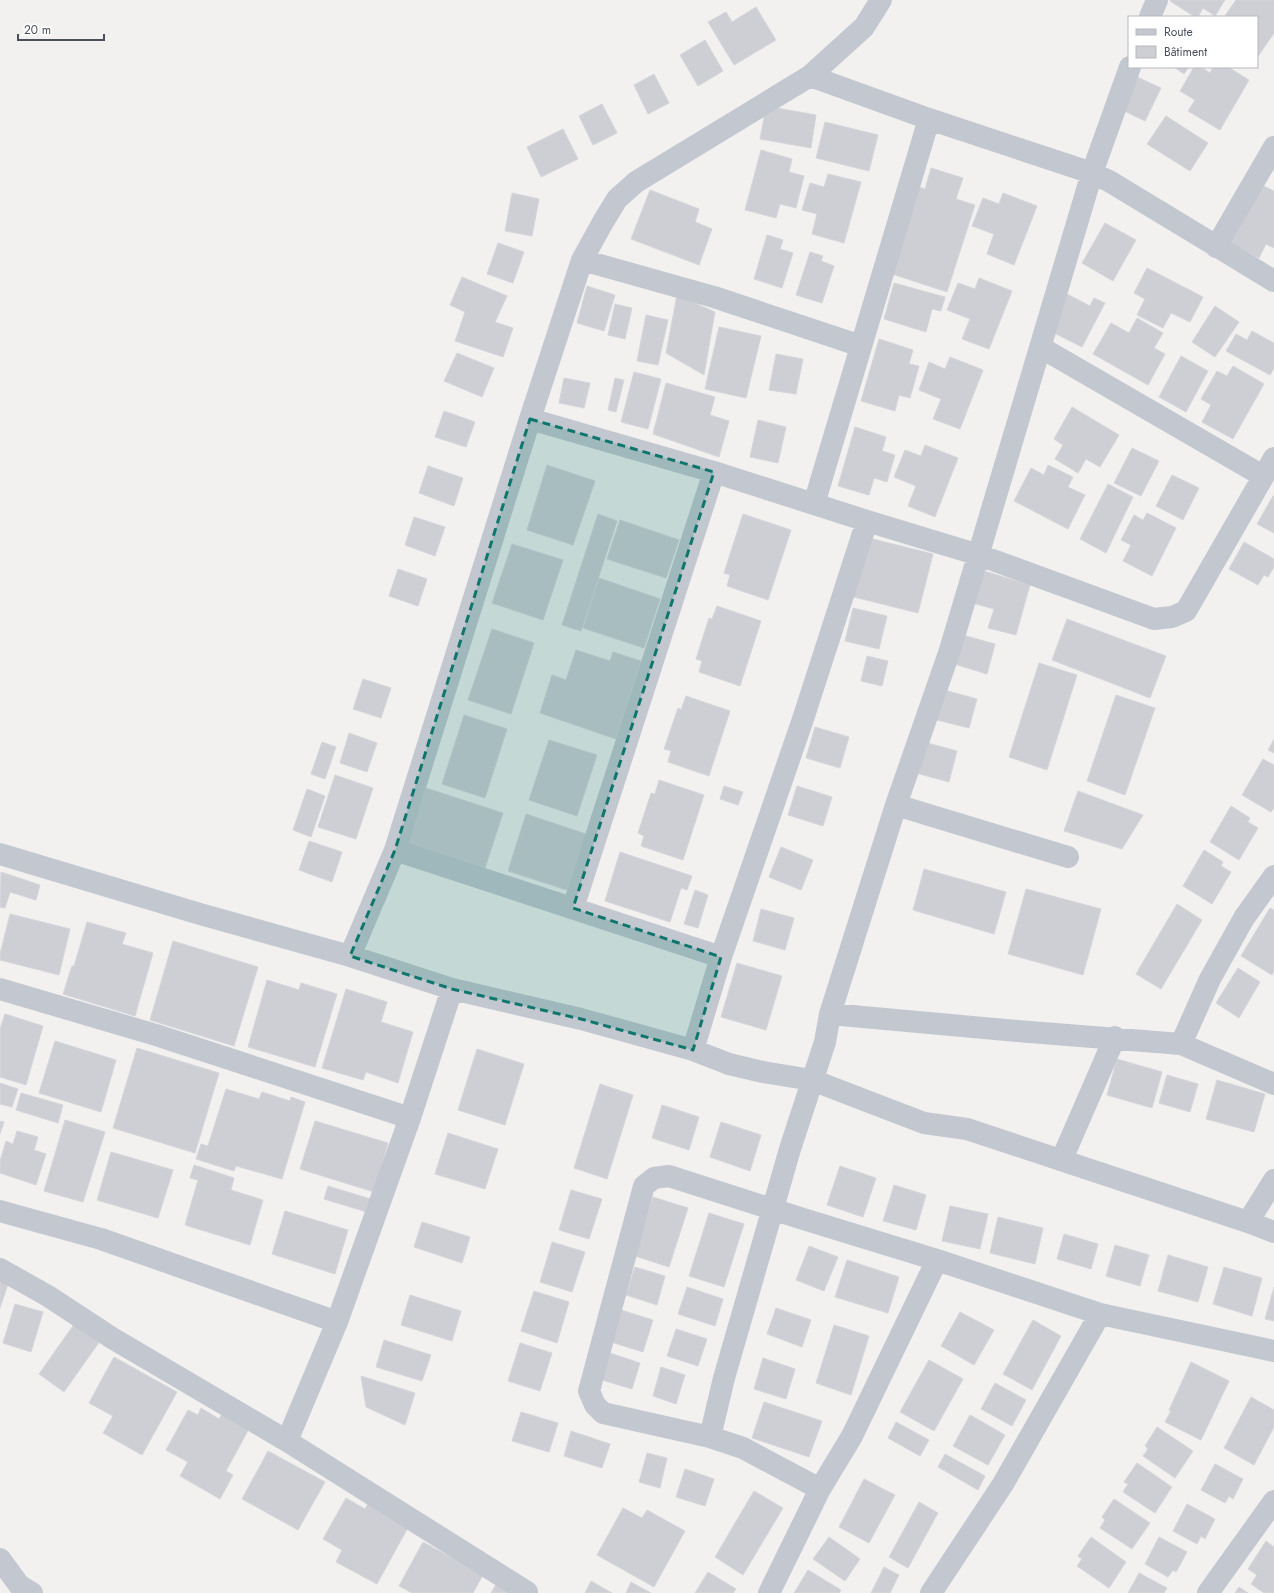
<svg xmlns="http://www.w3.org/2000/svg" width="1274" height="1593" font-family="Jost,sans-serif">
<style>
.building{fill:#cecfd4;stroke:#d5d6db}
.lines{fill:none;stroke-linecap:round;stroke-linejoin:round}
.minor{stroke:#c3c8d0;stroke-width:22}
.marked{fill:#0f766e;fill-opacity:0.2;stroke:#0f766e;stroke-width:3;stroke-dasharray:8 5;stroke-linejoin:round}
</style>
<rect width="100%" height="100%" fill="#f2f1f0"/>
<!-- building -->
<path class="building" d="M1171,0H1225L1215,16L1203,8L1198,17H1195L1170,1Z
M1236,0H1274V33L1257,58V17H1224Z
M756,7L776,40L734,65L708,22L726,12L732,22Z
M705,40L723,71L698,86L680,55Z
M1174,67H1189L1184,74Z
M1194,67H1201L1210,73L1213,67H1228L1249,80L1220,130L1188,111L1195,100L1180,91Z
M654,74L669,103L648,114L634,85Z
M1135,76L1161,88L1145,121L1120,109Z
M602,104L617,133L593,145L579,116Z
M766,106L816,115L811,148L760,139Z
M1166,116L1208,143L1190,171L1147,144Z
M825,122L878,135L869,171L816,158Z
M563,129L578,159L541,177L527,147Z
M761,150L792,159L789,172L804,176L796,208L780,204L776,218L745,210Z
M931,168L963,178L956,199L975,205L947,292L886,272L914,185L925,189Z
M828,174L861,182L844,243L812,234L817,214L802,210L810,183L824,187Z
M1258,183L1274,191V248L1266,244L1259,258L1230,244Z
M650,190L699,209L695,222L712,229L699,265L631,239Z
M512,193L539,199L532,236L505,231Z
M1003,193L1037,206L1014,265L987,254L994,234L972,226L983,198L999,204Z
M1105,223L1136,240L1113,281L1082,263Z
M767,235L783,240L780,249L793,253L782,288L754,279Z
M498,243L524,252L513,283L487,274Z
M810,252L823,256L821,261L834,266L822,303L796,295Z
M1147,268L1203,297L1190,322L1171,313L1163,328L1137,315L1145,299L1134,293Z
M462,277L507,296L495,322L513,328L503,357L455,341L465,312L450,305Z
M979,278L1012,291L989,349L962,339L970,319L947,310L958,283L975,289Z
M894,283L945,297L941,311L932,309L926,332L884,319Z
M587,286L615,295L604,331L577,323Z
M1065,293L1090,306L1094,298L1105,303L1082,347L1046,329Z
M677,295L715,312L704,375L666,353Z
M615,304L632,308L625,339L608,335Z
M1215,306L1239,322L1215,357L1192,342Z
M646,315L668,320L658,365L637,361Z
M1137,318L1163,333L1154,348L1165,354L1148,385L1093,354L1111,323L1129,333Z
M719,327L761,336L746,398L705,389Z
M1252,331L1274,343V368L1270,375L1226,351L1236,334L1247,340Z
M879,339L913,350L909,364L919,366L910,398L899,395L895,411L861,401Z
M457,353L494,368L482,397L444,381Z
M776,354L803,359L796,394L769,390Z
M1181,356L1208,371L1186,412L1159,397Z
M950,357L983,370L960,429L933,419L941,399L919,390L929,362L945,369Z
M1233,366L1264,384L1233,439L1202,422L1211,405L1201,399L1217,371L1227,376Z
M634,372L661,379L648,429L621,422Z
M564,378L590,383L584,408L559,403Z
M615,378L624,380L616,412L608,410Z
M666,383L715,397L710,415L729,421L719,457L653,434Z
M1072,407L1119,435L1100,467L1086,459L1078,473L1055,459L1063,445L1054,439Z
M444,411L475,422L466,447L435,437Z
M758,420L786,427L778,463L750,457Z
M855,427L886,437L882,451L895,455L887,482L874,478L869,495L838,486Z
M925,445L958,458L935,517L908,506L916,486L894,477L905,450L921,456Z
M1132,448L1159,461L1141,496L1114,483Z
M547,465L595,481L573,545L527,530Z
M1048,465L1073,477L1068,487L1085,495L1068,529L1014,501L1031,468L1044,475Z
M428,466L463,478L454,506L419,493Z
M1172,475L1199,488L1183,520L1156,506Z
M1108,484L1133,497L1106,553L1080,539Z
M1273,496H1274V533L1257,524Z
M1147,513L1176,528L1152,576L1123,561L1131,545L1121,540L1134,515L1143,520Z
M598,514L617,521L581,631L562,625Z
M743,514L791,530L768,600L727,586L730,575L724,573Z
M414,517L445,527L435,556L405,545Z
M620,520L679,540L666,578L607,559Z
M865,537L933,554L918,613L850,596Z
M1244,542L1274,559V567L1268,577L1264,575L1258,585L1229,569Z
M512,544L563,560L543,620L492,603Z
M398,569L427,579L418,606L389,596Z
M981,570L1030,585L1016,635L988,628L994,609L972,603Z
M599,578L660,599L644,648L583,628Z
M717,606L761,621L740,686L699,672L702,661L696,659L709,618L712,619Z
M853,608L887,616L879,649L845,641Z
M1067,619L1166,656L1150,698L1052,660Z
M492,629L534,643L511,714L468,700Z
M959,634L995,644L987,674L951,663Z
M576,650L610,661L613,652L641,661L616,739L540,713L552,675L566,680Z
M867,656L888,661L882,686L861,681Z
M1039,663L1077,675L1047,770L1009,757Z
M363,679L391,688L381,718L353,709Z
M941,689L977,699L969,728L933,719Z
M1116,695L1155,708L1125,795L1087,781Z
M686,696L730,711L709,776L668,762L671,751L664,749L678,708L681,710Z
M464,715L507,729L485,798L442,784Z
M815,727L849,737L840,768L806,758Z
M349,733L377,743L367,772L340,763Z
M1274,739V753L1268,750Z
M549,740L597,755L577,816L529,800Z
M322,742L336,747L325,779L311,774Z
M924,742L957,751L949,782L916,773Z
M1263,759L1274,765V808L1271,812L1242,795Z
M335,775L373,788L356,839L318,827Z
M659,780L704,795L683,860L641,846L644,836L638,833L651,793L655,794Z
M724,786L743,792L738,805L720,799Z
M797,786L832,797L823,826L788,815Z
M426,788L503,813L485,868L408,843Z
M307,789L325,796L311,837L293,830Z
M1078,791L1143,815L1122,849L1064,831Z
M1231,806L1250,818L1248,822L1258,828L1239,860L1210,842Z
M526,814L586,834L567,890L508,871Z
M309,841L342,852L332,882L299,870Z
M781,847L813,860L801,890L769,877Z
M1204,850L1223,862L1221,866L1231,872L1212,904L1183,886Z
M620,852L692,876L687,890L681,888L670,922L605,901Z
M924,869L1006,892L994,934L913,910Z
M1,872L40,885L36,900L10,892L5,908L0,907Z
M1026,889L1101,909L1083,975L1008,954Z
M695,890L708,895L698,928L684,924Z
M1177,904L1202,920L1161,989L1136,974Z
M1270,908L1274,910V971L1272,975L1241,956Z
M761,909L794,918L785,950L753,941Z
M10,914L70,929L59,975L0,960V954Z
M87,922L126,933L122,944L153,953L135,1016L63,994L72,966H74Z
M173,941L258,967L234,1046L150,1020Z
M737,963L782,976L766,1030L721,1017Z
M1238,968L1260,982L1239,1018L1216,1003Z
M267,980L299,990L301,983L337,994L315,1067L248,1047Z
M346,989L387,1002L381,1022L413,1032L398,1083L366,1072L363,1080L322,1068Z
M5,1014L43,1026L26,1085L0,1077V1029Z
M55,1041L116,1060L101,1112L39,1093Z
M137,1048L219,1073L195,1153L113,1128Z
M477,1049L524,1064L505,1125L458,1110Z
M1117,1059L1162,1072L1152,1108L1107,1095Z
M1167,1075L1198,1084L1190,1112L1159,1103Z
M1217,1080L1265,1094L1254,1132L1206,1119Z
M0,1083L18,1089L12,1107L0,1104Z
M600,1084L633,1095L607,1179L574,1168Z
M226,1089L259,1099L262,1092L290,1101L291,1097L305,1102L282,1179L236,1166L234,1171L196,1159L201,1144L208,1146Z
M21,1093L63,1105L58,1123L16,1110Z
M662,1105L699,1117L689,1150L652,1138Z
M65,1120L105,1132L83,1202L44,1191Z
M0,1121L4,1122L0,1134Z
M315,1121L388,1143L374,1192L300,1169Z
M721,1122L761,1135L750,1171L710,1157Z
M17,1131L38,1137L34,1150L46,1154L36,1185L0,1173V1161L6,1141L13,1144Z
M448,1133L498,1149L485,1189L435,1174Z
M111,1152L173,1170L158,1218L97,1200Z
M194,1165L234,1178L231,1190L263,1200L250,1245L185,1225L198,1180L190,1178Z
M840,1166L876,1178L863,1217L827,1205Z
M894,1185L926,1195L916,1230L883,1221Z
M328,1186L374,1200L370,1213L324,1199Z
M571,1190L602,1199L589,1239L559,1230Z
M653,1197L688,1208L669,1267L635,1256Z
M950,1206L988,1214L980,1249L942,1241Z
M285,1211L348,1230L335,1274L272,1254Z
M709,1213L744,1224L724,1287L689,1276Z
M998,1217L1043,1228L1035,1264L990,1253Z
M422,1222L470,1237L462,1263L414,1247Z
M1064,1234L1098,1244L1091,1269L1057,1259Z
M552,1242L585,1252L572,1292L540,1282Z
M1115,1245L1149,1255L1140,1286L1106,1276Z
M809,1246L838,1257L824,1291L796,1280Z
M1168,1255L1208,1267L1198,1302L1158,1291Z
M847,1260L899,1277L888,1313L835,1297Z
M635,1267L665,1276L657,1305L626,1295Z
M1224,1267L1262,1278L1252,1316L1213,1304Z
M0,1275L10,1278L0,1308Z
M687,1287L723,1299L715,1326L678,1314Z
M1274,1287V1321L1265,1319Z
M534,1291L569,1302L557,1343L521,1331Z
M410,1295L461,1311L452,1341L401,1325Z
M15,1304L43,1312L31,1352L3,1343Z
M776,1308L811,1320L802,1347L767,1334Z
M621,1310L653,1320L643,1352L611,1342Z
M960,1312L994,1330L974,1365L941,1346Z
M1033,1320L1061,1336L1032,1390L1003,1374Z
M75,1323L100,1341L64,1392L39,1374Z
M834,1325L869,1336L851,1395L816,1383Z
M676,1329L707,1339L698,1366L667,1356Z
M384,1340L431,1355L422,1381L376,1367Z
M520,1343L552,1353L540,1391L508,1381Z
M610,1353L640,1363L632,1389L602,1380Z
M114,1357L177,1392L142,1455L103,1433L113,1416L89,1403Z
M763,1358L795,1369L786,1399L754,1389Z
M929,1360L963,1379L934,1431L900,1412Z
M1191,1362L1229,1381L1201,1440L1165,1422L1171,1411L1169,1410Z
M661,1367L685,1375L676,1404L653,1396Z
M361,1376L415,1393L405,1425L366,1407Z
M995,1383L1026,1400L1012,1426L981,1409Z
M1251,1397L1274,1410V1427L1254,1465L1224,1448Z
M764,1402L822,1421L809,1457L752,1438Z
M201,1408L219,1419L224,1410L251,1425L226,1471L233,1475L220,1499L180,1476L188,1462L166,1450L188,1410L198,1415Z
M521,1412L558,1423L549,1452L512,1441Z
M970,1415L1005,1435L988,1465L953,1446Z
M896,1422L929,1440L920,1456L888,1438Z
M1157,1427L1193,1451L1175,1478L1143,1456L1148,1449L1145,1446Z
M571,1431L610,1444L602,1468L564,1456Z
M268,1451L325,1482L298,1530L242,1499Z
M647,1453L667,1458L660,1488L639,1482Z
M945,1454L985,1476L978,1490L938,1467Z
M1137,1463L1172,1487L1155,1513L1123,1492L1128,1484L1124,1482Z
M1215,1464L1243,1479L1233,1499L1229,1496L1225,1503L1201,1490Z
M685,1469L714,1479L705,1506L676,1497Z
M864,1479L895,1495L869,1543L839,1527Z
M754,1491L783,1508L743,1575L715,1557Z
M346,1498L365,1509L369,1502L410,1524L377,1584L336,1562L342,1550L323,1539Z
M1114,1499L1150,1523L1132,1549L1100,1528L1105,1520L1102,1517Z
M919,1502L938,1513L908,1568L889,1557Z
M1187,1504L1215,1519L1205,1539L1201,1536L1197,1544L1173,1531Z
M623,1508L642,1518L647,1510L685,1531L654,1587L597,1555Z
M829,1537L860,1559L845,1581L813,1559Z
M1091,1537L1126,1562L1109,1588L1077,1566L1082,1559L1078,1556Z
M1159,1537L1187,1552L1176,1572L1173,1570L1168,1577L1145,1564Z
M1266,1541L1274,1547V1593H1264L1251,1584L1257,1575L1248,1569Z
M423,1542L483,1575L473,1593H412L399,1586Z
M884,1567L899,1575L890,1593H871Z
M808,1570L841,1590L839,1593H794Z
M708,1572L736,1589L733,1593H695Z
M1139,1573L1167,1588L1164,1593H1128Z
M498,1581L518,1593H491Z
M591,1581L612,1593H585Z
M631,1582L651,1593H626Z
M1239,1587L1248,1593H1235Z"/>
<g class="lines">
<!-- minor -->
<path class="minor" d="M1150,17L1157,0
M810,76L929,119L1092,173L1109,181L1274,281
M1216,247L1274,147
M582,260L714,297L861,346
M1040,347L1263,476
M530,419L714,472L867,521L979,555L1154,619L1172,617L1186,611L1274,458
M814,504L929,119
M896,805L1068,857
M395,850L721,957
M0,854L200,914L350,956L452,989L581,1019L693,1050L729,1064L763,1072L812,1080L924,1123L967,1129L1248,1222L1274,1232
M573,908L714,472
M350,956L395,850L530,419L582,260L603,222L617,199L636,182L810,76L864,27L881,0
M0,989L156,1035L410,1118
M830,1014L1017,1031L1181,1044L1210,979L1244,918L1274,876
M1181,1044L1274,1084
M693,1050L721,957L803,719L867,521
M1062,1159L1115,1037
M0,1211L101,1239L337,1322
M1248,1222L1274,1180
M0,1269L48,1296L112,1338L287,1441L527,1592
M710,1437L724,1378L790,1149L825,1042L830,1014L896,805L950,650L1092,173L1130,67
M287,1441L337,1322L410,1118L452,989
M820,1489L743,1448L710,1437L603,1413L595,1405L589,1391L644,1186L654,1178L669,1176L800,1218L937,1260L1100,1314L1274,1351
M0,1559L19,1585L32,1593
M769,1593L820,1489L852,1436L937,1260
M931,1593L1003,1484L1100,1314
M1208,1593L1274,1501"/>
</g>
<!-- marked area -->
<path class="marked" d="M530,419L714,472L573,908L721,957L693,1050L581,1019L452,989L350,956L395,850Z"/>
<!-- legend -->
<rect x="1128" y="16" width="130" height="52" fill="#ffffff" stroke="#b7b9bd"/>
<rect x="1136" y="29" width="20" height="6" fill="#c3c8d0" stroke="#b7b9bd"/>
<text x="1164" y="36" font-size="12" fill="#4a505b">Route</text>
<rect x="1136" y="46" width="20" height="12" fill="#cecfd4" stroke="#b7b9bd"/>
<text x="1164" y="56" font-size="12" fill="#4a505b">Bâtiment</text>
<!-- scale -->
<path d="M18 34v6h86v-6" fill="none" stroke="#4a505b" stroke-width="2"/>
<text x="24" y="34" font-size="12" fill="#4a505b" stroke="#ffffff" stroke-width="3" paint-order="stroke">20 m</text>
</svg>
